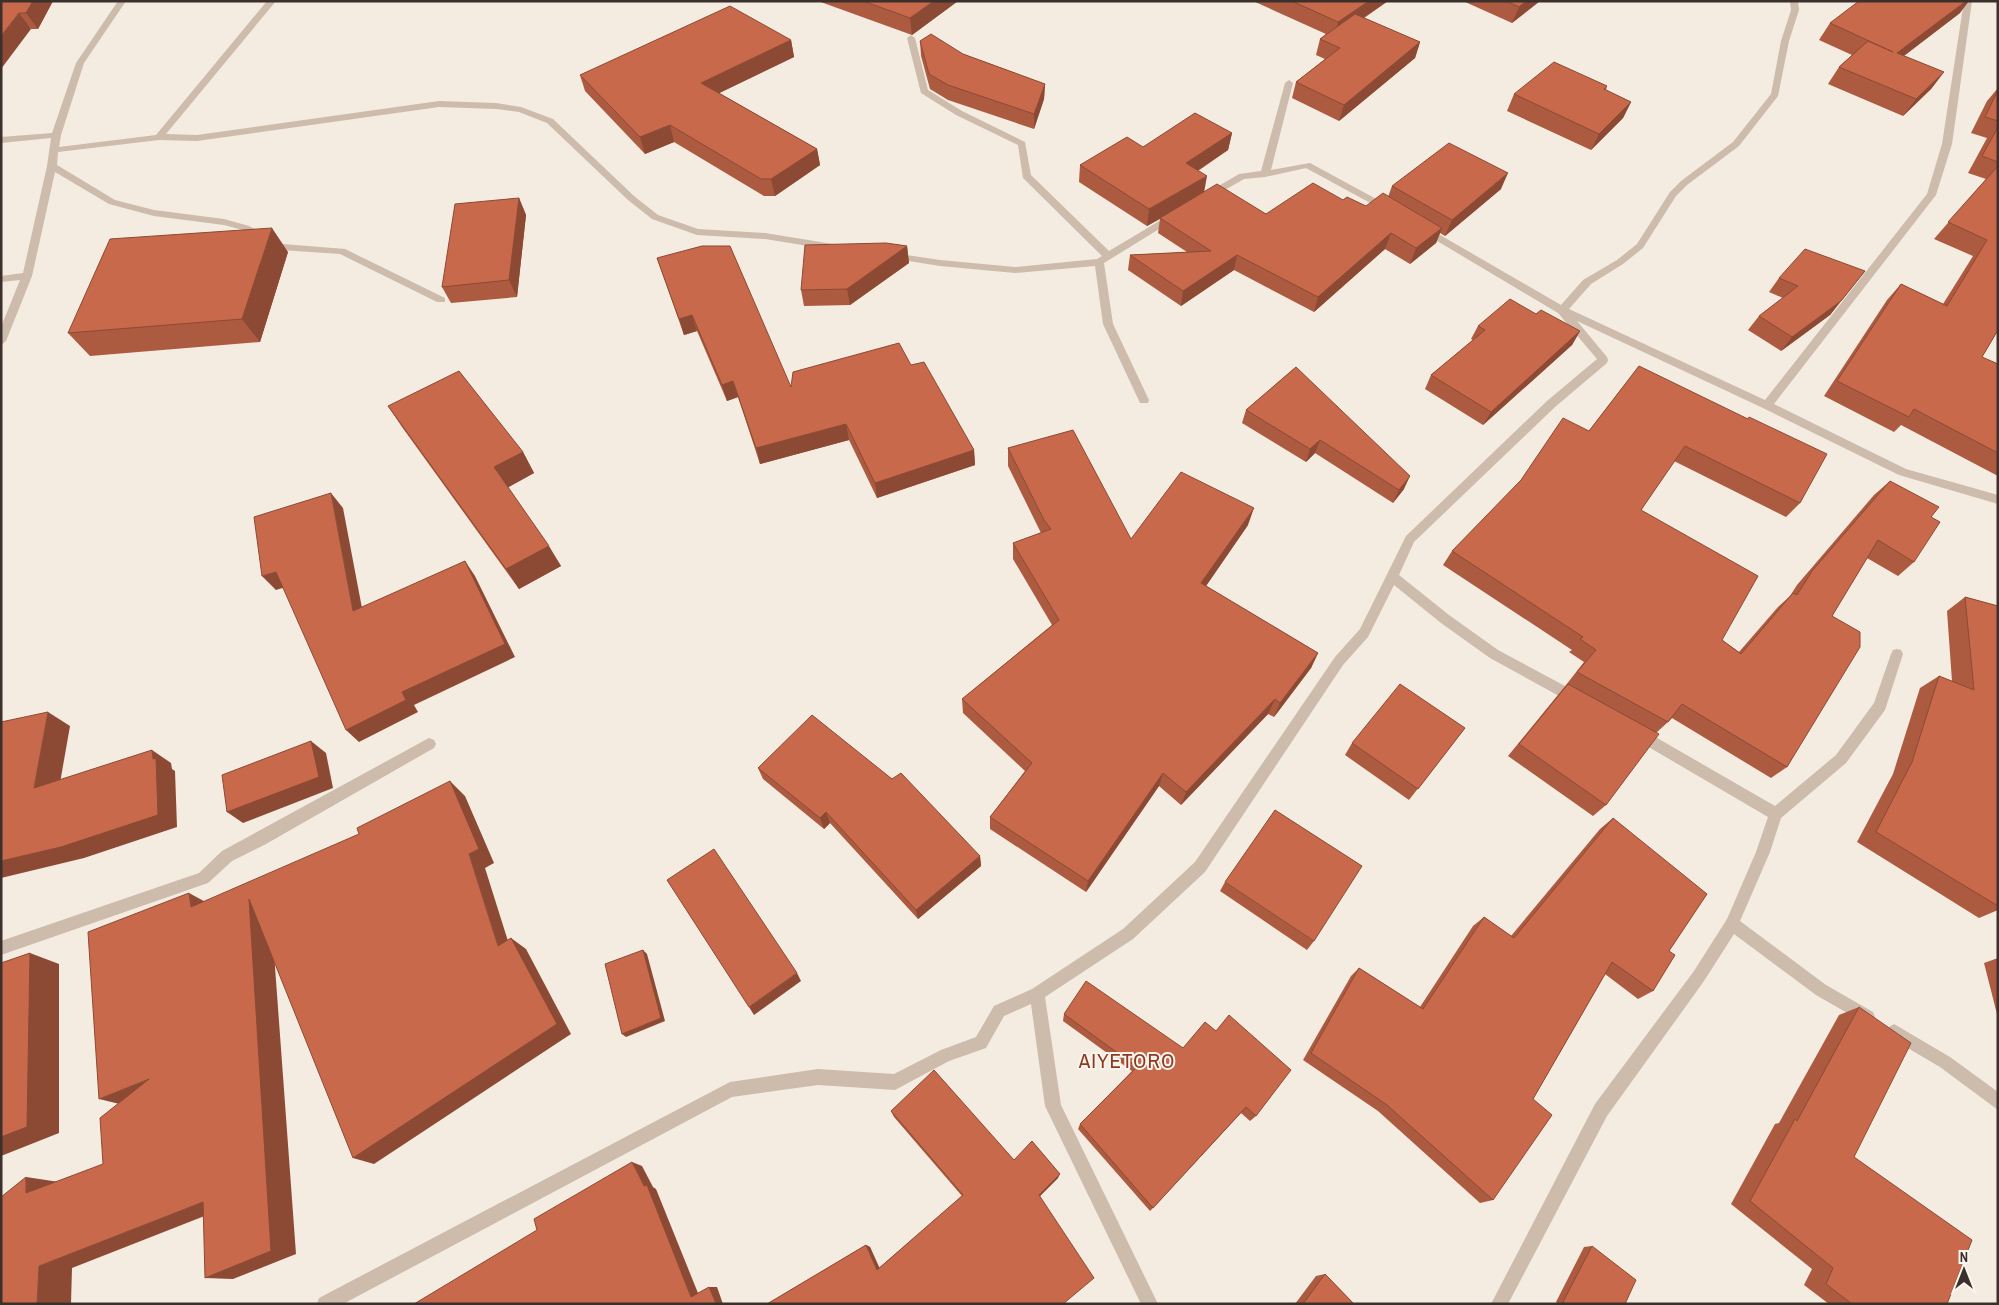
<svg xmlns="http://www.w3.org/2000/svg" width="1999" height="1305" font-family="'Archivo Narrow',sans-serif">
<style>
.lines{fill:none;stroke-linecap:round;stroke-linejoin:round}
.minor{fill:#cdbbac;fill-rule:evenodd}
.wall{fill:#ac5a40}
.shaded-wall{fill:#8c4a34}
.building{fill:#c8694b;stroke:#8c4a34}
.labels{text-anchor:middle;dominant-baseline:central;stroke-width:4;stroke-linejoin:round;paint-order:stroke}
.near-quarter-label{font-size:21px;letter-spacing:1px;fill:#8c3b22;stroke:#fbf5ee}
</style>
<rect width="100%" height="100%" fill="#f4ebe1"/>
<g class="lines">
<!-- minor -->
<path class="minor" d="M118,1H126L84,63L61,135L59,147L156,135L267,1H276L166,134L197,135L439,101L496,103L521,107L553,119L634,196L658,215L698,229L765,233L833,244L838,247L833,250L765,239L697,235L652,219L628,200L547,123L519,112L496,109L439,107L197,141L159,140L58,152L57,165L115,200L154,210L224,219L249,226L283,244L345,249L445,298V302H437L340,254L281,250L243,230L224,225L154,216L109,204L55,172L32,276L6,341L1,345V327L20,280L1,282V276L23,273L47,166L51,138L1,143V137L52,133L76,63Z
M1790,1H1798L1799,10L1789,41L1778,96L1739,146L1687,185L1676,196L1643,248L1623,264L1591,284L1569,309L1765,400L1927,194L1942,144L1964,1H1972L1952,144L1936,195L1774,404L1906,469L1998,495V504L1899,475L1763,408L1577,321L1607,357L1608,360L1607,363L1555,407L1414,542L1399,575L1449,615L1498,650L1580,694L1581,698L1580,702L1575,704L1570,702L1490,658L1441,623L1394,585L1368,637L1343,665L1205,872L1133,939L1045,997L1061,1105L1158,1304H1141L1045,1106L1031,1004L1004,1016L986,1048L949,1061L895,1090L818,1085L732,1097L343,1304H317L319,1298L730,1082L818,1069L894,1074L941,1050L976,1037L994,1006L1032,989L1123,929L1195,862L1335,657L1360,629L1406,536L1547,401L1597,359L1558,313L1422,232V228H1428L1561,305L1583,280L1617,260L1637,244L1670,192L1681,181L1733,142L1771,94L1781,41L1791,10Z
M911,35L915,38L928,90L962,111L1025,142L1031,175L1109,251L1171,214H1177V218L1104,263L1113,324L1149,400L1148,403H1140L1103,324L1095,266L1015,273L940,266L890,258V254L893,253L940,260L1015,267L1097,259L1102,256L1023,178L1018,145L956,115L921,93L907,38Z
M1289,80L1293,83L1271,170L1310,163L1391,207V211H1385L1306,168L1265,177L1244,179L1211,198H1205V194L1239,174L1261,171L1285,83Z
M1897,649L1901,650L1903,654L1885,710L1846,763L1781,818L1770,852L1740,921L1826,985L1873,1012L1875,1017L1873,1022L1868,1024L1863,1022L1816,995L1734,934L1704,981L1607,1116L1508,1304H1491L1595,1104L1694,971L1727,919L1756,852L1768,817L1635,739L1633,735L1635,731L1640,729L1645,731L1775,806L1836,755L1874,703L1891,654L1893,650Z
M429,738L434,740L436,744L434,748L266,844L232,861L208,883L1,955V941L199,873L222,851Z
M1894,1024L1950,1057L1998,1092V1110L1940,1067L1889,1037L1886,1032L1889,1027Z"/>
</g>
<!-- wall -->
<path class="wall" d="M1,1H53L38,29H31Z
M818,1H958L912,35Z
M1253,1H1388L1364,18L1420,42L1415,58L1339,121L1292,98L1296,82L1325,59L1316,55L1320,39L1326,34Z
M1463,1H1540L1512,23Z
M1960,13L1904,56L1944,72L1931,89L1903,116L1828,84L1839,67L1852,55L1819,40L1830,23Z
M791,40L794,57L719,93L817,149L820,165L775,196H764L674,142L645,154L585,91L580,75Z
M920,41L963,54L1045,84L1044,99L1034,129L948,100L930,89L921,56Z
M1607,86L1606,90L1631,102L1623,118L1591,150L1507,111L1514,94Z
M1998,88V330L1982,357L1998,364V476L1901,425L1894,432L1824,396L1887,300L1901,284L1943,304L1973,256L1934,239L1986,179L1968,173L1987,138L1971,133L1987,101Z
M1232,133L1228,150L1198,171L1204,192L1266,214L1343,200L1366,206L1388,197L1392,186L1501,189L1445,236L1440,233L1436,243L1410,264L1385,249L1314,312L1234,270L1181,306L1128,270L1130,255L1187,252L1158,233L1160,219L1147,226L1079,182L1080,165L1143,147Z
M519,198L526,215L517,297L451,303L442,287Z
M907,246L909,263L850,305L804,306L801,290Z
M288,252L260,342L90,356L68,333Z
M657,258L791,387L911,365L974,450L975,465L877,498L849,440L760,464L738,397L727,401L697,331L684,335Z
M1865,271L1830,315L1781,351L1748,330L1759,316L1783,298L1769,292L1779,278Z
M1536,314L1580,331L1572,345L1483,425L1425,389L1431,375L1473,340L1471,339L1478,326Z
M1639,366L1800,503L1786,517L1674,461L1641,510L1722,640L1739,652L1778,607L1790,596L1797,585L1874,495L1890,481L1931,517L1914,562L1898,576L1867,558L1832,616L1787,767L1771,778L1672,718L1668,722L1656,733L1606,805L1593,816L1508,756L1566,685L1584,662L1569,652L1572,650L1443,565L1452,551L1589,431Z
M1296,367L1404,489L1393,503L1315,453L1306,462L1242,423L1246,410Z
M388,406L523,452L534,473L508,487L561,566L519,589L402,427Z
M1008,448L1131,539L1248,525L1206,586L1318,653L1311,668L1274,717L1268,714L1181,805L1159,786L1086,892L990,829V817L1025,771L963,713L962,699L1052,625L1013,559V543L1041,533L1008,466Z
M1965,597L1998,606V910L1979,918L1857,842L1893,774L1920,688L1939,676L1952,681L1947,611Z
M1465,728L1409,800L1345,755L1352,743Z
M758,768L980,856L981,866L918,919L830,823L824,829L763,779Z
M1613,818L1669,951L1653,991L1638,999L1605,974L1533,1099L1493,1200L1480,1203L1378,1111L1303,1060L1351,976L1359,968L1420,1007L1473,926L1484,917L1511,936L1600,829Z
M1225,882L1314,941L1307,950L1220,891Z
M1998,958V1018L1984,963Z
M1859,1007L1854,1157L1947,1304H1829L1804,1285L1812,1269L1731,1204L1775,1124L1779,1123L1839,1015Z
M1064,1014L1183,1048L1216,1031L1256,1116L1250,1121L1241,1113L1153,1208L1150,1211L1078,1129L1080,1124L1132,1071L1063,1021Z
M891,1111L1058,1178L1040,1196L1063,1304H767L866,1245L870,1247L879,1268L962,1196L894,1117Z
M1592,1246L1625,1304H1558L1556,1302L1584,1247Z
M1325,1274L1354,1304H1295L1316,1276Z"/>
<!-- shaded-wall -->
<path class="shaded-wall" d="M33,1H53L38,29L26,13Z
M934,1H958L912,35L910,18Z
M1369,1H1388L1334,38L1338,22Z
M1526,1H1540L1512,23L1519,7Z
M1966,1H1969L1960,13L1885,70L1897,53Z
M19,13L31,29L1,69V36Z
M791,40L794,57L705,100L701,83Z
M1420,42L1415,58L1339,121L1344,105Z
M1944,72L1931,89L1903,116L1916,99Z
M1045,84L1044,99L1034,129V114Z
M1631,102L1623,118L1591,150L1599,134Z
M670,125L674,142L645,154L640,137Z
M1232,133L1228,150L1183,180L1186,163Z
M817,149L820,165L775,196L771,179Z
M1508,173L1501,189L1445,236L1452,220Z
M1207,176L1204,193L1147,226L1149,209Z
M519,198L526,215L517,297L509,280Z
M272,228L288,252L260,342L242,319Z
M1442,228L1436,243L1410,264L1416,248Z
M1391,233L1385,249L1314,312L1318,297Z
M907,246L909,263L850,305L847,289Z
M1237,255L1234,270L1181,306L1183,291Z
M1841,301L1830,315L1781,351L1792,337Z
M692,315L697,331L684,335L679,319Z
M1580,331L1572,345L1483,425L1491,412Z
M733,381L738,397L727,401L722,385Z
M846,424L849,440L760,464L756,448Z
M1320,440L1315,453L1306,462L1310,449Z
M974,450L975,465L877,498L875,483Z
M523,452L534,473L507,488L494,467Z
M1410,476L1404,489L1393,503L1399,490Z
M331,493L343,508L365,624L353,611Z
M1254,508L1248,525L1197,599L1201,583Z
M549,546L561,566L519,589L506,569Z
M465,561L475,576L515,657L414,705L418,712L359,742L346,730Z
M276,572L289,586L276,590L262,576Z
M1318,653L1311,668L1274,717L1280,703Z
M1275,699L1268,714L1181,805L1186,792Z
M48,712L70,726L57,800L34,788Z
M311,741L326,753L333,788L243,823L227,812Z
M152,750L171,763L172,769L175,771L177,827L84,858L1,878V861L153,759Z
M1163,773L1159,786L1086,892L1088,881Z
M450,781L465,796L494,863L485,868L513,957L498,946L469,854Z
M826,812L830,823L824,829L820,818Z
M980,856L981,866L918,919L916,910Z
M189,893L213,906L191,907Z
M249,899L271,912L296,1254L233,1279L205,1278Z
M511,938L526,949L571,1034L374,1164L353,1158Z
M643,950L647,954L665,1021L626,1037L622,1034Z
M30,953L59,964V1133L1,1156V1137Z
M797,973L801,981L754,1015L749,1007Z
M149,1079L128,1106L99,1099Z
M632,1162L642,1166L653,1187L656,1189L700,1298L691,1297L644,1186Z
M1060,1174L1058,1178L1038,1198L1039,1195Z
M26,1177L59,1182L26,1193Z
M203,1202L230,1206L72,1268L71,1304H37L39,1266Z
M866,1245L870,1247L881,1271L877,1270Z
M709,1287H717L723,1304H716Z"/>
<!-- building -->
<path class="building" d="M1,1H33L26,13H19L1,36Z
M863,1H934L910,18Z
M1292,1H1369L1338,22Z
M1506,1H1526L1519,7Z
M1859,1H1966L1897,53L1944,72L1916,99L1839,67L1868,41L1893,52L1830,23Z
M730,6L791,40L701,83L817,149L771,179H761L670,125L640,137L580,75Z
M1355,14L1420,42L1344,105L1296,82L1340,48L1320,39Z
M931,34L963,54L1045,84L1034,114L948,85L929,74L920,41Z
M1554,62L1607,86L1604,89L1631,102L1599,134L1514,94Z
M1998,90V121L1985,117Z
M1195,113L1232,133L1186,163L1207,176L1149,209L1080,165L1127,137L1143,147Z
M1998,127V162L1982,156Z
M1449,143L1508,173L1452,220L1392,186Z
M1998,166V330L1982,357L1998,364V453L1914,409L1909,417L1837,381L1901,284L1947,306L1987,240L1948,222Z
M1313,183L1343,200L1347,197L1366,206L1383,193L1442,228L1416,248L1391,233L1318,297L1237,255L1183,291L1130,255L1211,251L1160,218L1217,184L1266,214Z
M519,198L509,280L442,287L455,204Z
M272,228L242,319L68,333L110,239Z
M886,243L907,246L847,289L801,290L805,245Z
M702,246H730L791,387L793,372L899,343L911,365L924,362L974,450L875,483L846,424L756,448L733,381L722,385L692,315L679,319L657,258Z
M1805,249L1865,271L1841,301L1792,337L1759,316L1798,286L1779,278Z
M1510,299L1536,314L1541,310L1580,331L1491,412L1431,375L1485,330L1478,326Z
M1639,366L1748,419L1749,417L1827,454L1800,503L1685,446L1641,510L1758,576L1722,640L1741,654L1793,593L1797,595L1812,571L1890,481L1939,507L1931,517L1940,522L1914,562L1878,540L1832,616L1860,632V647L1787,767L1682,704L1668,722L1577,672L1596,650L1580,639L1583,637L1452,551L1521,480L1563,418L1589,431Z
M1296,367L1410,476L1399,490L1320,440L1310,449L1246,410Z
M459,371L523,452L494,467L549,546L506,569L388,406Z
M1073,430L1131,539L1181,472L1254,508L1201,583L1318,653L1280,703L1275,699L1186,792L1163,773L1088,881L990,817L1032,763L962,699L1059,620L1013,543L1051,529L1044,520L1008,448Z
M331,493L353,611L465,561L505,644L402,692L406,700L346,730L276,572L262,576L254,517Z
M1965,597L1998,606V906L1876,832L1912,762L1939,676L1974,690Z
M1400,684L1465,728L1418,789L1352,743Z
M1568,684L1659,734L1606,805L1519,744Z
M48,712L34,788L152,750L153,759L156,758L158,815L61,847L1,861V722Z
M812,715L892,779L901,773L980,856L916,910L826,812L820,818L758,768Z
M311,741L319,777L227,812L222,775Z
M450,781L479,849L469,854L498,946L511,938L557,1024L353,1158L249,899L271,1251L205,1278L203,1202L39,1266L37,1304H1V1197L26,1177V1193L103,1164L100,1118L149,1079L99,1099L88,932L189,893L191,907L359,834L357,828Z
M1275,810L1362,866L1314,941L1225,882Z
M1613,818L1707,894L1669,951L1675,955L1653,991L1612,962L1533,1099L1552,1115L1493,1200L1387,1105L1311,1053L1359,968L1423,1009L1484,917L1514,938Z
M714,849L797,973L749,1007L667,880Z
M643,950L661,1018L622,1034L605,964Z
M30,953L27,1127L1,1137V963Z
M1086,981L1183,1048L1205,1022L1216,1031L1229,1015L1291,1070L1256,1116L1246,1107L1153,1208L1080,1124L1137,1067L1064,1014Z
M1859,1007L1911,1043L1854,1157L1972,1240L1947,1304H1852L1826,1284L1833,1268L1750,1201L1795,1119L1797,1121Z
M934,1070L1014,1160L1032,1141L1060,1174L1039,1195L1094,1278L1063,1304H767L866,1245L877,1270L963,1195L891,1111Z
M632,1162L644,1186L647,1185L691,1297L709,1287L716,1304H414L537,1230L534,1219Z
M1592,1246L1636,1280L1625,1304H1566L1563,1302Z
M1325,1274L1354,1304H1303Z"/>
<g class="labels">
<!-- near-quarter labels -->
<g class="near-quarter-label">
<text x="1127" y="1060">AIYETORO</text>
</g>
</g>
<!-- border -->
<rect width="1999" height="1305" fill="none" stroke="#3b302b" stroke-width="5"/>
<!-- north arrow -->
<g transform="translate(1964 1270)" stroke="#fbf5ee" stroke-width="4" paint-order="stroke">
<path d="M0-4L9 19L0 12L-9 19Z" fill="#3b302b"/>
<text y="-8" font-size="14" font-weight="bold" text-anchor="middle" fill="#3b302b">N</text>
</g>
</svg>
